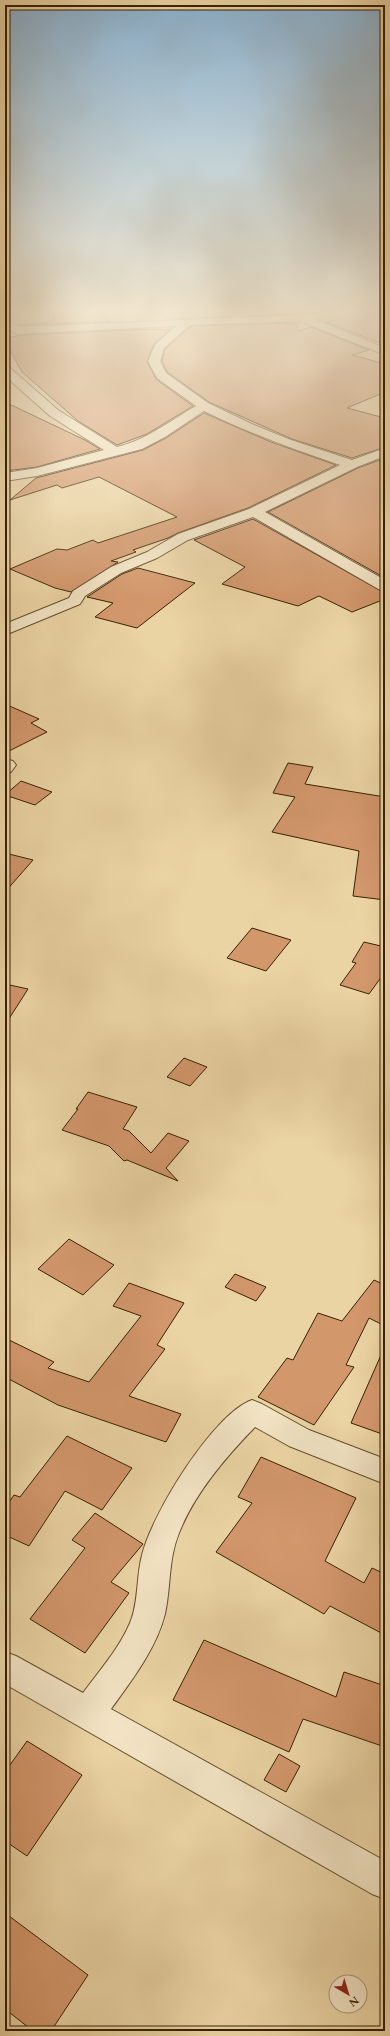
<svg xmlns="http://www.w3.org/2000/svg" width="390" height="2036" font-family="'EB Garamond',serif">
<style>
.building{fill:#d3976c;stroke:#382102}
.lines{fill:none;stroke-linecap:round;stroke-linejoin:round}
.minor-casing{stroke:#654e2a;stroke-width:2}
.minor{fill:#f2e3c4;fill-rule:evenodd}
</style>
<rect width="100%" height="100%" fill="#ebd4a4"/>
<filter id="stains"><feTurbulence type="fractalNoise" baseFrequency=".005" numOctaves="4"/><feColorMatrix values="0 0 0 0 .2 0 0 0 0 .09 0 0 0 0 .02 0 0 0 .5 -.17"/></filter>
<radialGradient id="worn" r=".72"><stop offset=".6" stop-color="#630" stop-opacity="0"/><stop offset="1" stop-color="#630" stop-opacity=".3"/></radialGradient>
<!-- building -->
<path class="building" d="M49,312H102L110,322L19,325L55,321Z
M159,312H297V314L167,319Z
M364,312H385V345L326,322Z
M297,323L298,331L311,327L369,350L352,355L385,364V392L347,408L385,418V447L352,458L292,439L209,402L167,372L162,361L165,349L191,326Z
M154,329L170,330L154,344L147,362L156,379L193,406L147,434L117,445L78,421L22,372L5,341V338L24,335Z
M5,402L85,440L100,449L37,467L5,471Z
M204,413L271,442L336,465L248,508L178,533L168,538L133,550L136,552L111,561L118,562L71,592L55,588L10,569L57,549L67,550L93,540L98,543L177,517L99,477L62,488L57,485L10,500L36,478L143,450L166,438Z
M385,458V578L268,512L358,468Z
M253,519L385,593V599L352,612L319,596L298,606L222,584L245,567L194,540Z
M138,568L195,583L137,628L95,617L113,603L87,597L122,574Z
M5,704L39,719L31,723L47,732L5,753Z
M288,763L313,767L305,784L385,797V900L353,896L359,851L272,832L295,797L273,793Z
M21,781L52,792L35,805L5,795Z
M5,853L33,860L5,892Z
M252,928L291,940L266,971L227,958Z
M364,942L385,947V972L369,994L340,985L356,963L352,962Z
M5,984L28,989L5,1025Z
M184,1058L207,1067L190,1086L167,1077Z
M88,1092L137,1107L123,1129L129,1131L151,1153L168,1133L189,1141L166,1168L178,1181L127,1160L124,1161L109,1146L62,1130L78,1109H76Z
M69,1239L114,1265L83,1295L38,1269Z
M235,1274L266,1287L256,1301L225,1287Z
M374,1280L385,1285V1326L369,1318L346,1365L354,1367L314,1425L258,1397L287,1358L293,1360L318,1313L342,1321Z
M129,1283L184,1303L157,1345L165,1349L129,1396L181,1414L166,1442L58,1405L5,1377V1338L54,1362L48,1368L89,1382L141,1316L113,1306Z
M385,1346V1435L351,1423Z
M67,1436L132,1468L102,1510L65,1491L29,1546L5,1535V1508L14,1495L20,1497Z
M261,1457L356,1498L325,1561L364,1583L372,1568L385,1574V1635L330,1606L324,1614L216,1552L252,1503L238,1497Z
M95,1513L143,1544L111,1582L129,1593L85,1653L30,1619L85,1548L72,1540Z
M204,1640L336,1697L344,1672L385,1686V1747L303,1719L289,1752L173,1700Z
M27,1741L82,1775L27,1856L5,1841V1772Z
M279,1754L300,1766L286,1792L264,1780Z
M5,1913L88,1975L51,2031H33L5,2009Z"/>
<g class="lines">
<!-- minor casing -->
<g class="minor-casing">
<path id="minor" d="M323,312H346L345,314L341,315L314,319L385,348V355L300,321L190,325L164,348L160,361L166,373L208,403L254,425L291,440L352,460L385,448V456L357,467L265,512L385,580V592L380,590L253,517L188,540L157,558L121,573L85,596L80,604L5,635V624L69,598L73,591L111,567L147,552L178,534L249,509L340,465C293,449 249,433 204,411L165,437L142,449L37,476L5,481V473L37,468L104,450L50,416L5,376V366L9,367L58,410L117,447C146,440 170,421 196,406L157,378L148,361L155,345L176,326L17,334L5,327V318L20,327L302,315Z
M5,759L13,761L16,765L11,772L5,773Z
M252,1400L262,1404L309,1430L385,1459V1484L289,1446L255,1427C225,1458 195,1493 179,1533C168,1560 171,1587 165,1614C156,1649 132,1680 111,1709L385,1861V1899L372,1894L5,1684V1652L16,1656L83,1693C99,1671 119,1649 130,1623C139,1602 136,1577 142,1555C152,1514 213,1414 252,1400Z"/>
</g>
<!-- minor -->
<use href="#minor" class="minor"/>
</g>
<!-- sky -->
<linearGradient id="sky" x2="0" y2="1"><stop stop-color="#8bb4d3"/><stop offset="0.52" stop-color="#f6ecd6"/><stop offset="1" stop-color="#f6ecd6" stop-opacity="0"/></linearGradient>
<rect width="390" height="597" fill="url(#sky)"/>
<!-- margin -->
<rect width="390" height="2036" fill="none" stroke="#ebd4a4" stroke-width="20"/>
<rect x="6" y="6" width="378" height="2024" fill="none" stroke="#382102" stroke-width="2"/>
<rect x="10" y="10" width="370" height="2016" fill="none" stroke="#382102"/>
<!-- north arrow -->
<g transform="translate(348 1994) rotate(142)"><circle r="19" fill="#f2e3c4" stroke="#a89576"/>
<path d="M0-3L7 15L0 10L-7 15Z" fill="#8f2418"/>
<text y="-6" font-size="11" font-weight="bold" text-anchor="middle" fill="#382102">N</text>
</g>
<rect width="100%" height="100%" filter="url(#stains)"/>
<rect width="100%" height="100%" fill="url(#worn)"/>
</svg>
